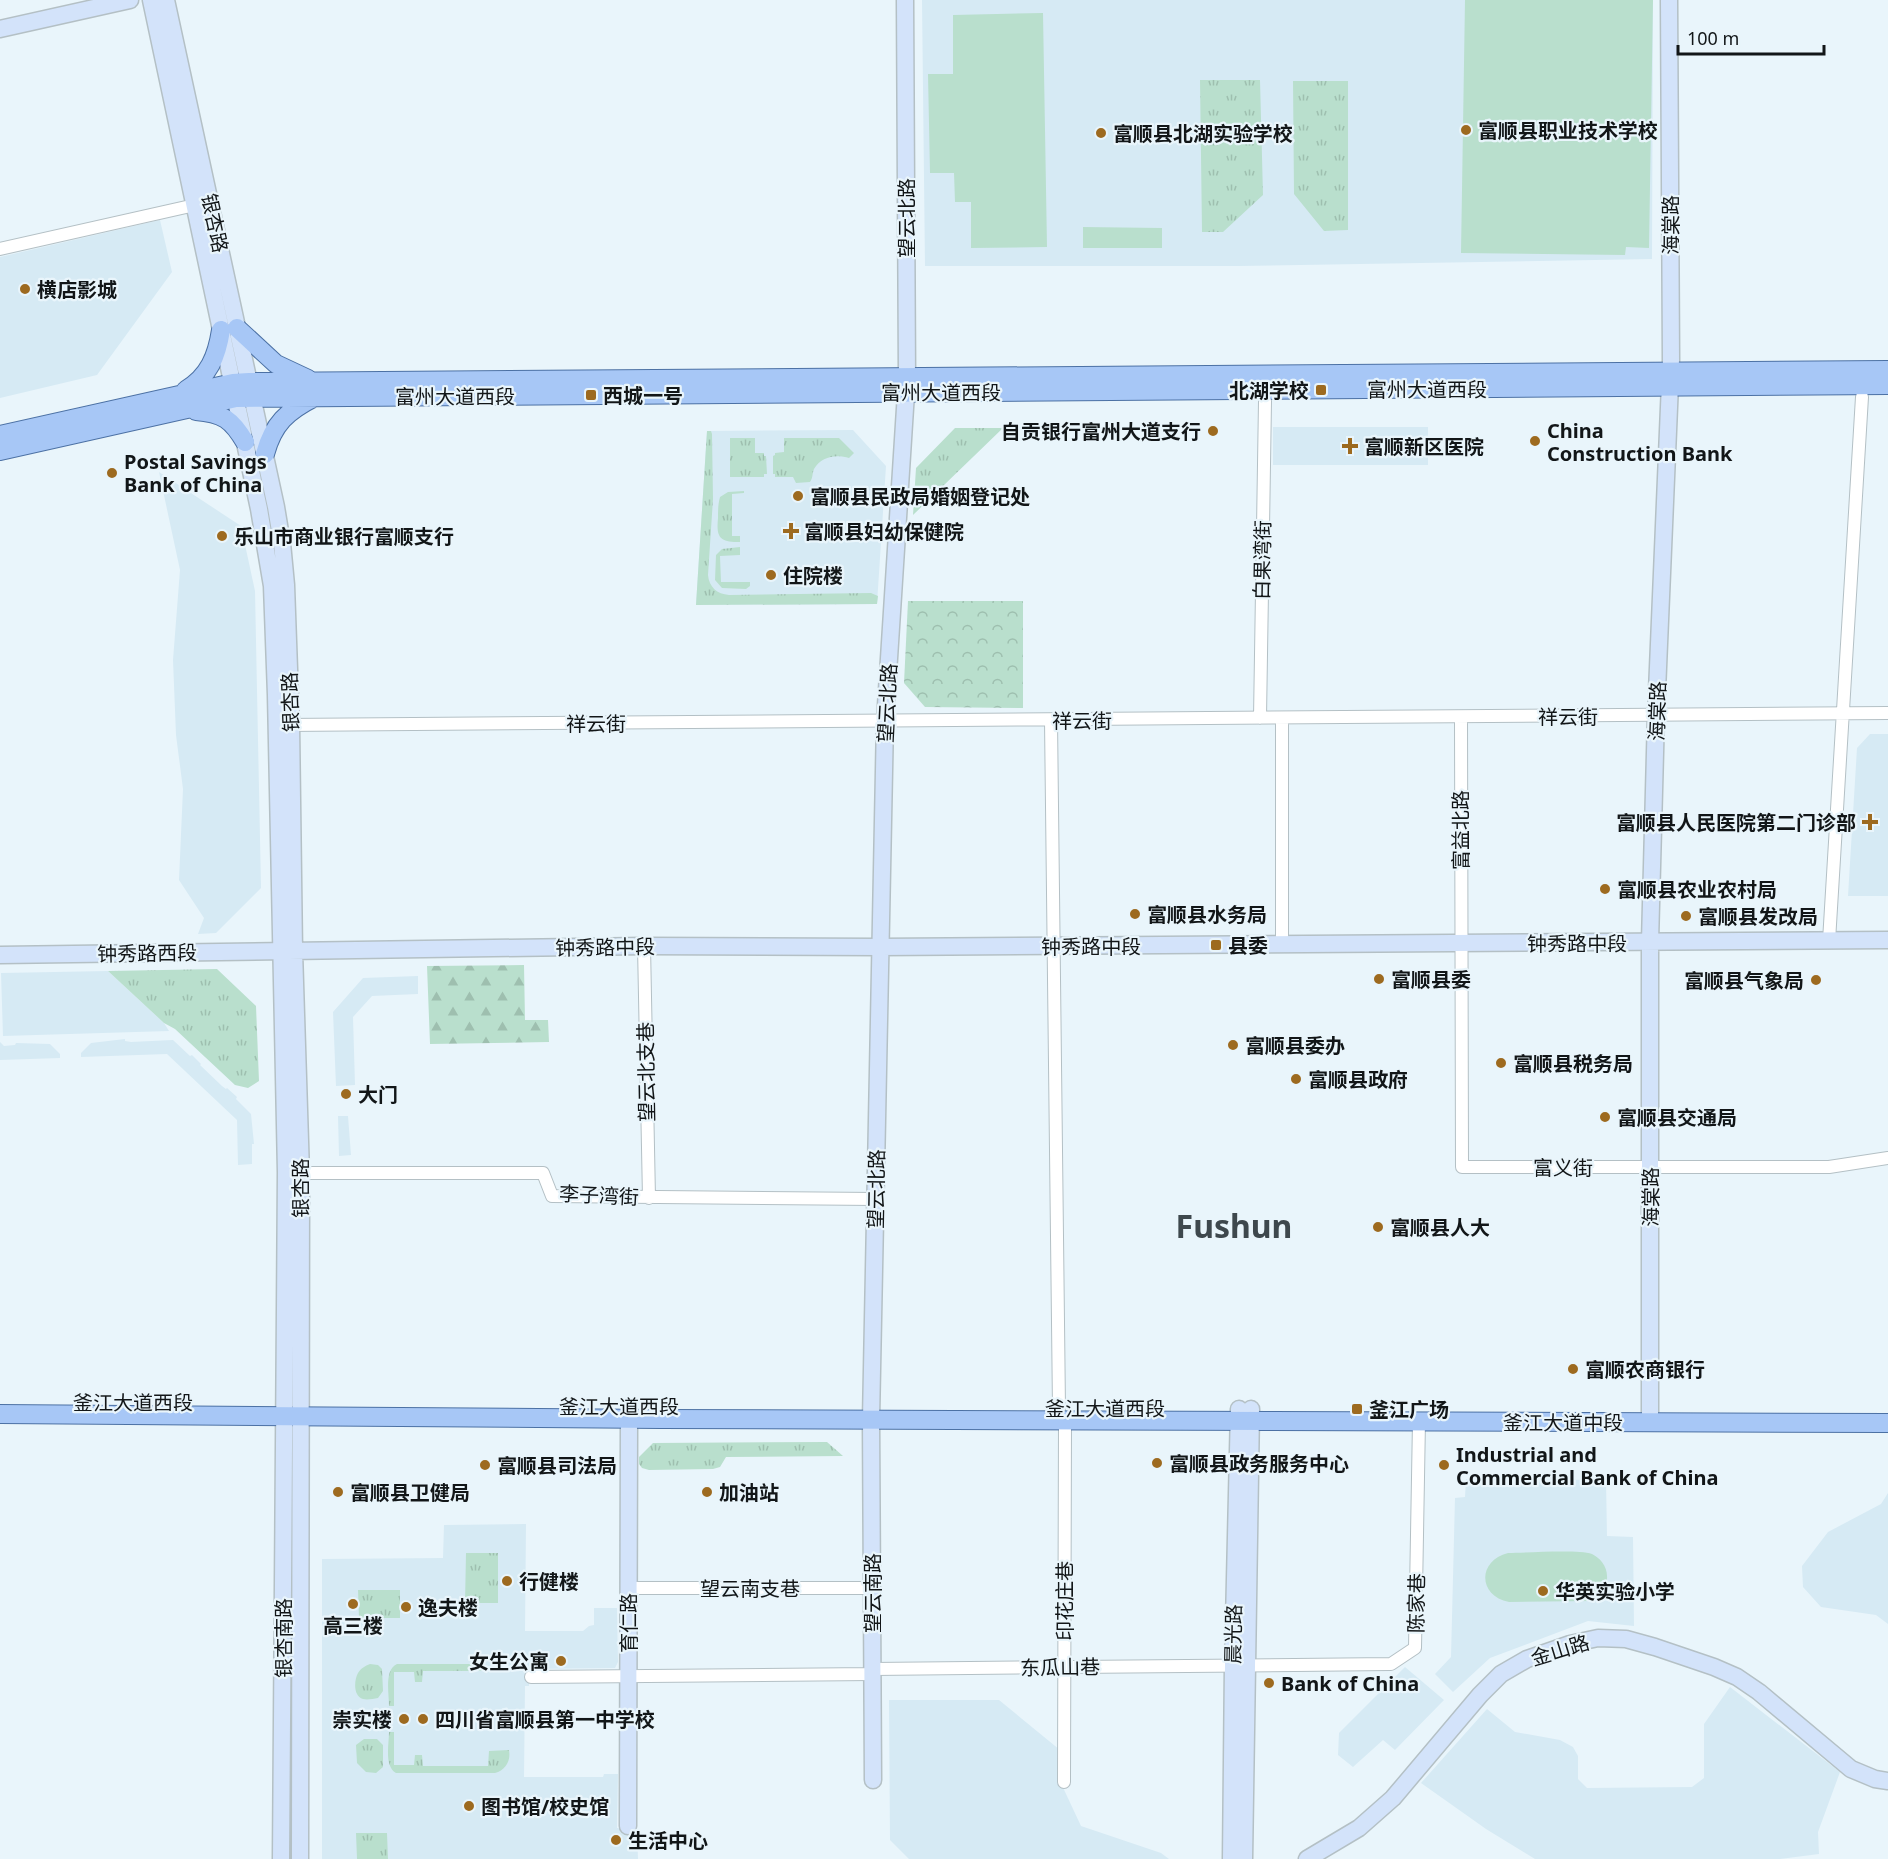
<svg xmlns="http://www.w3.org/2000/svg" width="1888" height="1859" font-family="'Noto Sans','Noto Sans SC',sans-serif">
<style>
.built{fill:#d6eaf4}
.grass{fill:url(#grass-tufts)}
.forest{fill:url(#forest-firs)}
.park{fill:url(#park-crowns)}
.pitch{fill:#b9dfcd}
.lines{fill:none;stroke-linecap:round;stroke-linejoin:round}
.street-casing{stroke:#b4c0c5;stroke-width:14}
.secondary-casing{stroke:#b4c0c5;stroke-width:19}
.primary-casing{stroke:#4c71a4;stroke-width:20}
.street{stroke:#fff;stroke-width:12}
.secondary{stroke:#d3e3fa;stroke-width:16}
.primary{stroke:#a7c7f6;stroke-width:18}
.poi-dot{fill:#9d6a1f;stroke:#e9f5fb;stroke-width:2}
.labels{text-anchor:middle;dominant-baseline:central;stroke-width:4.5;stroke-linejoin:round;paint-order:stroke}
.poi-label{font-size:20px;font-weight:bold;fill:#121618;stroke:#e9f5fb;text-anchor:start}
.street-label{font-size:20px;fill:#121618;stroke:#e9f5fb}
.town-label{font-size:32px;font-weight:bold;fill:#3e484d;stroke:#e9f5fb}
</style>
<defs>
<pattern id="grass-tufts" width="24" height="20" patternUnits="userSpaceOnUse" patternTransform="scale(1.5)"><rect width="24" height="20" fill="#b9dfcd"/><path d="M3 7l-1-3M5 7V3M7 7l1-3M15 17l-1-3M17 17v-4M19 17l1-3" fill="none" stroke="#9ebfaf"/></pattern>
<pattern id="forest-firs" width="22" height="20" patternUnits="userSpaceOnUse" patternTransform="scale(1.5)"><rect width="22" height="20" fill="#b9dfcd"/><path d="M5 1l3.5 6h-7zM16 11l3.5 6h-7z" fill="#9ebfaf"/></pattern>
<pattern id="park-crowns" width="20" height="18" patternUnits="userSpaceOnUse" patternTransform="scale(1.5)"><rect width="20" height="18" fill="#b9dfcd"/><path d="M2 6a3 3 0 1 1 6 0M12 15a3 3 0 1 1 6 0" fill="none" stroke="#9ebfaf"/></pattern>
</defs>
<rect width="100%" height="100%" fill="#e9f5fb"/>
<!-- built -->
<path class="built" d="M922,0H1653L1652,259L1238,266H925Z
M160,220L172,272L97,375L0,398V257Z
M1273,427H1428V465H1273Z
M853,430L886,466L877,604L696,605L707,431Z
M159,472L241,526L255,591L261,888L216,933L198,934L204,918L179,880L183,789L176,735L173,660L180,570Z
M1870,734H1888V896H1848L1857,748Z
M108,971L164,1023L169,1031L3,1036L1,973Z
M418,976V994L372,996L353,1017L355,1085L336,1086L333,1012L363,978Z
M125,1039V1041L131,1042L173,1040L190,1056L192,1055L201,1064L200,1065L222,1086L226,1089L227,1088L237,1097L236,1099L251,1114L254,1144H252V1164L238,1165L237,1120L167,1054L81,1057V1053L91,1043Z
M0,1042L4,1046L15,1045L16,1043L50,1044L60,1054V1058L0,1060Z
M338,1116H348L351,1155L339,1156Z
M1466,1479L1606,1480L1607,1536L1633,1537L1634,1626L1588,1621L1490,1658L1453,1692L1435,1674L1451,1657L1455,1498L1465,1497Z
M1888,1493V1624L1876,1615L1821,1607L1803,1587L1802,1566L1828,1532L1881,1504Z
M526,1524L525,1631H583L589,1626L594,1625V1608H617L618,1662L615,1668L529,1669V1686H525L524,1777H603L604,1774H618L617,1828L637,1829L638,1859H322V1559L443,1558L444,1525Z
M1405,1667L1444,1700L1395,1750L1383,1740L1353,1767L1338,1755L1339,1733Z
M1730,1687L1840,1772L1818,1832L1819,1854L1780,1859H1535L1486,1829L1421,1783L1487,1709L1515,1732L1560,1740L1573,1747L1578,1756V1779L1587,1788L1692,1787L1704,1778V1724Z
M889,1700H999L1060,1750L1059,1779L1081,1826L1161,1853L1169,1859H909L890,1840Z"/>
<!-- grass -->
<path class="grass" d="M1200,80H1260L1263,195L1223,232H1202Z
M1293,81H1348V230L1324,231L1294,194Z
M955,428H1003L913,515L916,468Z
M707,431H711L712,434L713,499L708,575C709,587 717,594 729,595L871,593L878,596L877,604L696,605Z
M730,438H755V453H764V456H766L767,474H764V477H730Z
M784,438H839L854,453L849,458C837,454 821,456 814,469C812,474 813,478 810,482L796,483L793,477H775V474H773V456L775,455V453L784,452Z
M744,491V493L732,494V536H740V542C720,542 716,538 718,518C718,511 718,504 720,497L728,492Z
M740,547V555L720,556L721,582H750V586L746,589L722,588L715,580L716,555L722,549Z
M217,969L256,1006L259,1081L248,1088L235,1085L175,1029L164,1023L108,971Z
M827,1442L843,1456L726,1457L720,1467L713,1469L649,1470L642,1468L639,1464V1457L653,1443Z
M466,1553H498V1603H465Z
M358,1590H400V1618H359Z
M370,1664L378,1665L382,1669L383,1691L378,1698C373,1699 367,1700 363,1699C353,1696 354,1680 358,1673C361,1668 365,1666 370,1664Z
M397,1664H482V1671H423L422,1682H415L414,1672H394V1706H389C389,1693 384,1670 397,1664Z
M389,1732H394V1765H414L415,1755H422L423,1766H488L489,1751L509,1750C511,1762 505,1770 495,1773H396C384,1766 389,1744 389,1732Z
M364,1739H377L383,1745V1767L376,1773L366,1772L357,1763L356,1745Z
M356,1833H387L388,1859H357Z"/>
<!-- forest -->
<path class="forest" d="M524,965L525,1020H548L549,1042L430,1044L427,966Z"/>
<!-- park -->
<path class="park" d="M908,601H1023V708L925,707L904,683Z"/>
<!-- pitch -->
<path class="pitch" d="M1465,0H1653L1649,248L1626,247L1625,255L1461,253Z
M1043,13L1047,247L971,248V202H955L954,173H930L928,74H953V15Z
M1083,227L1162,228V248H1083Z
M1508,1553C1527,1553 1577,1549 1592,1554C1600,1558 1607,1566 1607,1576C1608,1588 1600,1596 1590,1601L1509,1602C1478,1596 1477,1561 1508,1553Z"/>
<g class="lines">
<!-- street casing -->
<g class="street-casing">
<path id="street" d="M0,249L195,205
M1461,717L1462,1167H1829L1888,1158
M1260,718L1265,401
M1051,720L1059,1408
M284,725L1888,713
M1829,941L1862,397
M1282,945V718
M644,946L649,1198
M301,1173H543L552,1196L876,1199
M627,1588H873
M872,1669L1391,1664L1415,1648L1419,1421
M531,1677L872,1674
M1064,1782L1065,1420"/>
</g>
<!-- secondary casing -->
<g class="secondary-casing">
<path id="secondary" d="M151,0L259,509L272,586L276,695L286,1172L281,1859
M166,0L276,507L282,543L286,585L291,725L294,951L301,1173L300,1859
M0,29L130,0
M0,955L644,946L880,947L1888,940
M1650,1422V942L1656,715L1671,360L1669,0
M873,1780L871,1419L885,721L907,377L905,0
M628,1826L629,1419
M1231,1859L1233,1664L1239,1409
M1244,1859L1251,1409
M1307,1859L1359,1828L1393,1798L1480,1695L1501,1674L1527,1659L1570,1644L1598,1638L1626,1639L1655,1647L1714,1667L1737,1677L1759,1692L1851,1769L1875,1779L1888,1781"/>
</g>
<!-- primary casing -->
<g class="primary-casing">
<path id="primary" d="M237,328L276,364L308,379
M186,390C209,376 217,356 221,330
M196,411C223,413 232,420 245,442
M0,435L233,383L249,382L1888,370
M0,451L236,398L1888,385
M265,454C273,424 287,411 315,397
M0,1414L660,1419L1888,1423"/>
</g>
<!-- street -->
<use href="#street" class="street"/>
<!-- secondary -->
<use href="#secondary" class="secondary"/>
<!-- primary -->
<use href="#primary" class="primary"/>
</g>
<!-- markers -->
<g class="poi-dot">
<circle cx="1466" cy="130" r="6"/>
<circle cx="1101" cy="133" r="6"/>
<circle cx="25" cy="289" r="6"/>
<rect x="1315" y="384" width="12" height="12" rx="3"/>
<rect x="585" y="389" width="12" height="12" rx="3"/>
<circle cx="1213" cy="431" r="6"/>
<circle cx="1535" cy="441" r="6"/>
<path d="M1347 437h6v6h6v6h-6v6h-6v-6h-6v-6h6z"/>
<circle cx="112" cy="473" r="6"/>
<circle cx="798" cy="496" r="6"/>
<path d="M788 522h6v6h6v6h-6v6h-6v-6h-6v-6h6z"/>
<circle cx="222" cy="536" r="6"/>
<circle cx="771" cy="575" r="6"/>
<path d="M1867 813h6v6h6v6h-6v6h-6v-6h-6v-6h6z"/>
<circle cx="1605" cy="889" r="6"/>
<circle cx="1135" cy="914" r="6"/>
<circle cx="1686" cy="916" r="6"/>
<rect x="1210" y="939" width="12" height="12" rx="3"/>
<circle cx="1379" cy="979" r="6"/>
<circle cx="1816" cy="980" r="6"/>
<circle cx="1233" cy="1045" r="6"/>
<circle cx="1501" cy="1063" r="6"/>
<circle cx="1296" cy="1079" r="6"/>
<circle cx="346" cy="1094" r="6"/>
<circle cx="1605" cy="1117" r="6"/>
<circle cx="1378" cy="1227" r="6"/>
<circle cx="1573" cy="1369" r="6"/>
<rect x="1351" y="1403" width="12" height="12" rx="3"/>
<circle cx="1157" cy="1463" r="6"/>
<circle cx="485" cy="1465" r="6"/>
<circle cx="1444" cy="1465" r="6"/>
<circle cx="338" cy="1492" r="6"/>
<circle cx="707" cy="1492" r="6"/>
<circle cx="507" cy="1581" r="6"/>
<circle cx="1543" cy="1591" r="6"/>
<circle cx="353" cy="1604" r="6"/>
<circle cx="406" cy="1607" r="6"/>
<circle cx="561" cy="1661" r="6"/>
<circle cx="1269" cy="1683" r="6"/>
<circle cx="404" cy="1719" r="6"/>
<circle cx="423" cy="1719" r="6"/>
<circle cx="469" cy="1806" r="6"/>
<circle cx="616" cy="1840" r="6"/>
</g>
<g class="labels">
<!-- poi labels -->
<g class="poi-label">
<text x="1478" y="130">富顺县职业技术学校</text>
<text x="1113" y="133">富顺县北湖实验学校</text>
<text x="37" y="289">横店影城</text>
<text x="1309" y="390" text-anchor="end">北湖学校</text>
<text x="603" y="395">西城一号</text>
<text x="1547" y="430">China<tspan x="1547" dy="23">Construction Bank</tspan></text>
<text x="1201" y="431" text-anchor="end">自贡银行富州大道支行</text>
<text x="1364" y="446">富顺新区医院</text>
<text x="124" y="461">Postal Savings<tspan x="124" dy="23">Bank of China</tspan></text>
<text x="810" y="496">富顺县民政局婚姻登记处</text>
<text x="804" y="531">富顺县妇幼保健院</text>
<text x="234" y="536">乐山市商业银行富顺支行</text>
<text x="783" y="575">住院楼</text>
<text x="1856" y="822" text-anchor="end">富顺县人民医院第二门诊部</text>
<text x="1617" y="889">富顺县农业农村局</text>
<text x="1147" y="914">富顺县水务局</text>
<text x="1698" y="916">富顺县发改局</text>
<text x="1228" y="945">县委</text>
<text x="1391" y="979">富顺县委</text>
<text x="1804" y="980" text-anchor="end">富顺县气象局</text>
<text x="1245" y="1045">富顺县委办</text>
<text x="1513" y="1063">富顺县税务局</text>
<text x="1308" y="1079">富顺县政府</text>
<text x="358" y="1094">大门</text>
<text x="1617" y="1117">富顺县交通局</text>
<text x="1390" y="1227">富顺县人大</text>
<text x="1585" y="1369">富顺农商银行</text>
<text x="1369" y="1409">釜江广场</text>
<text x="1456" y="1454">Industrial and<tspan x="1456" dy="23">Commercial Bank of China</tspan></text>
<text x="1169" y="1463">富顺县政务服务中心</text>
<text x="497" y="1465">富顺县司法局</text>
<text x="350" y="1492">富顺县卫健局</text>
<text x="719" y="1492">加油站</text>
<text x="519" y="1581">行健楼</text>
<text x="1555" y="1591">华英实验小学</text>
<text x="418" y="1607">逸夫楼</text>
<text x="353" y="1625" text-anchor="middle">高三楼</text>
<text x="549" y="1661" text-anchor="end">女生公寓</text>
<text x="1281" y="1683">Bank of China</text>
<text x="392" y="1719" text-anchor="end">崇实楼</text>
<text x="435" y="1719">四川省富顺县第一中学校</text>
<text x="481" y="1806">图书馆/校史馆</text>
<text x="628" y="1840">生活中心</text>
</g>
<!-- street labels -->
<g class="street-label">
<text transform="translate(906 218) rotate(-90)">望云北路</text>
<text transform="translate(215 223) rotate(78)">银杏路</text>
<text transform="translate(1670 225) rotate(-90)">海棠路</text>
<text x="1427" y="389">富州大道西段</text>
<text x="941" y="392">富州大道西段</text>
<text x="455" y="396">富州大道西段</text>
<text transform="translate(1262 560) rotate(-89)">白果湾街</text>
<text transform="translate(290 702) rotate(-92)">银杏路</text>
<text transform="translate(887 703) rotate(-87)">望云北路</text>
<text transform="translate(1657 711) rotate(-88)">海棠路</text>
<text x="1568" y="716">祥云街</text>
<text x="1082" y="720">祥云街</text>
<text x="596" y="723">祥云街</text>
<text transform="translate(1460 830) rotate(-90)">富益北路</text>
<text x="1577" y="943">钟秀路中段</text>
<text x="1091" y="946">钟秀路中段</text>
<text transform="translate(605 947) rotate(-1)">钟秀路中段</text>
<text transform="translate(147 953) rotate(-1)">钟秀路西段</text>
<text transform="translate(646 1072) rotate(-91)">望云北支巷</text>
<text x="1563" y="1167">富义街</text>
<text transform="translate(300 1188) rotate(-90)">银杏路</text>
<text transform="translate(876 1189) rotate(-89)">望云北路</text>
<text transform="translate(599 1195) rotate(3)">李子湾街</text>
<text transform="translate(1650 1197) rotate(-90)">海棠路</text>
<text x="133" y="1402">釜江大道西段</text>
<text x="619" y="1406">釜江大道西段</text>
<text x="1105" y="1408">釜江大道西段</text>
<text x="1563" y="1422">釜江大道中段</text>
<text x="750" y="1588">望云南支巷</text>
<text transform="translate(872 1593) rotate(-90)">望云南路</text>
<text transform="translate(1064 1601) rotate(-90)">印花庄巷</text>
<text transform="translate(1416 1603) rotate(-89)">陈家巷</text>
<text transform="translate(628 1623) rotate(-90)">育仁路</text>
<text transform="translate(1233 1634) rotate(-89)">晨光路</text>
<text transform="translate(283 1638) rotate(-90)">银杏南路</text>
<text transform="translate(1560 1650) rotate(-17)">金山路</text>
<text transform="translate(1060 1667) rotate(-1)">东瓜山巷</text>
</g>
<!-- town labels -->
<g class="town-label">
<text x="1234" y="1225">Fushun</text>
</g>
</g>
<!-- scale -->
<path d="M1678 45v9h146v-9" fill="none" stroke="#121618" stroke-width="3"/>
<text x="1687" y="45" font-size="18" fill="#121618" stroke="#e9f5fb" stroke-width="4.5" paint-order="stroke">100 m</text>
</svg>
